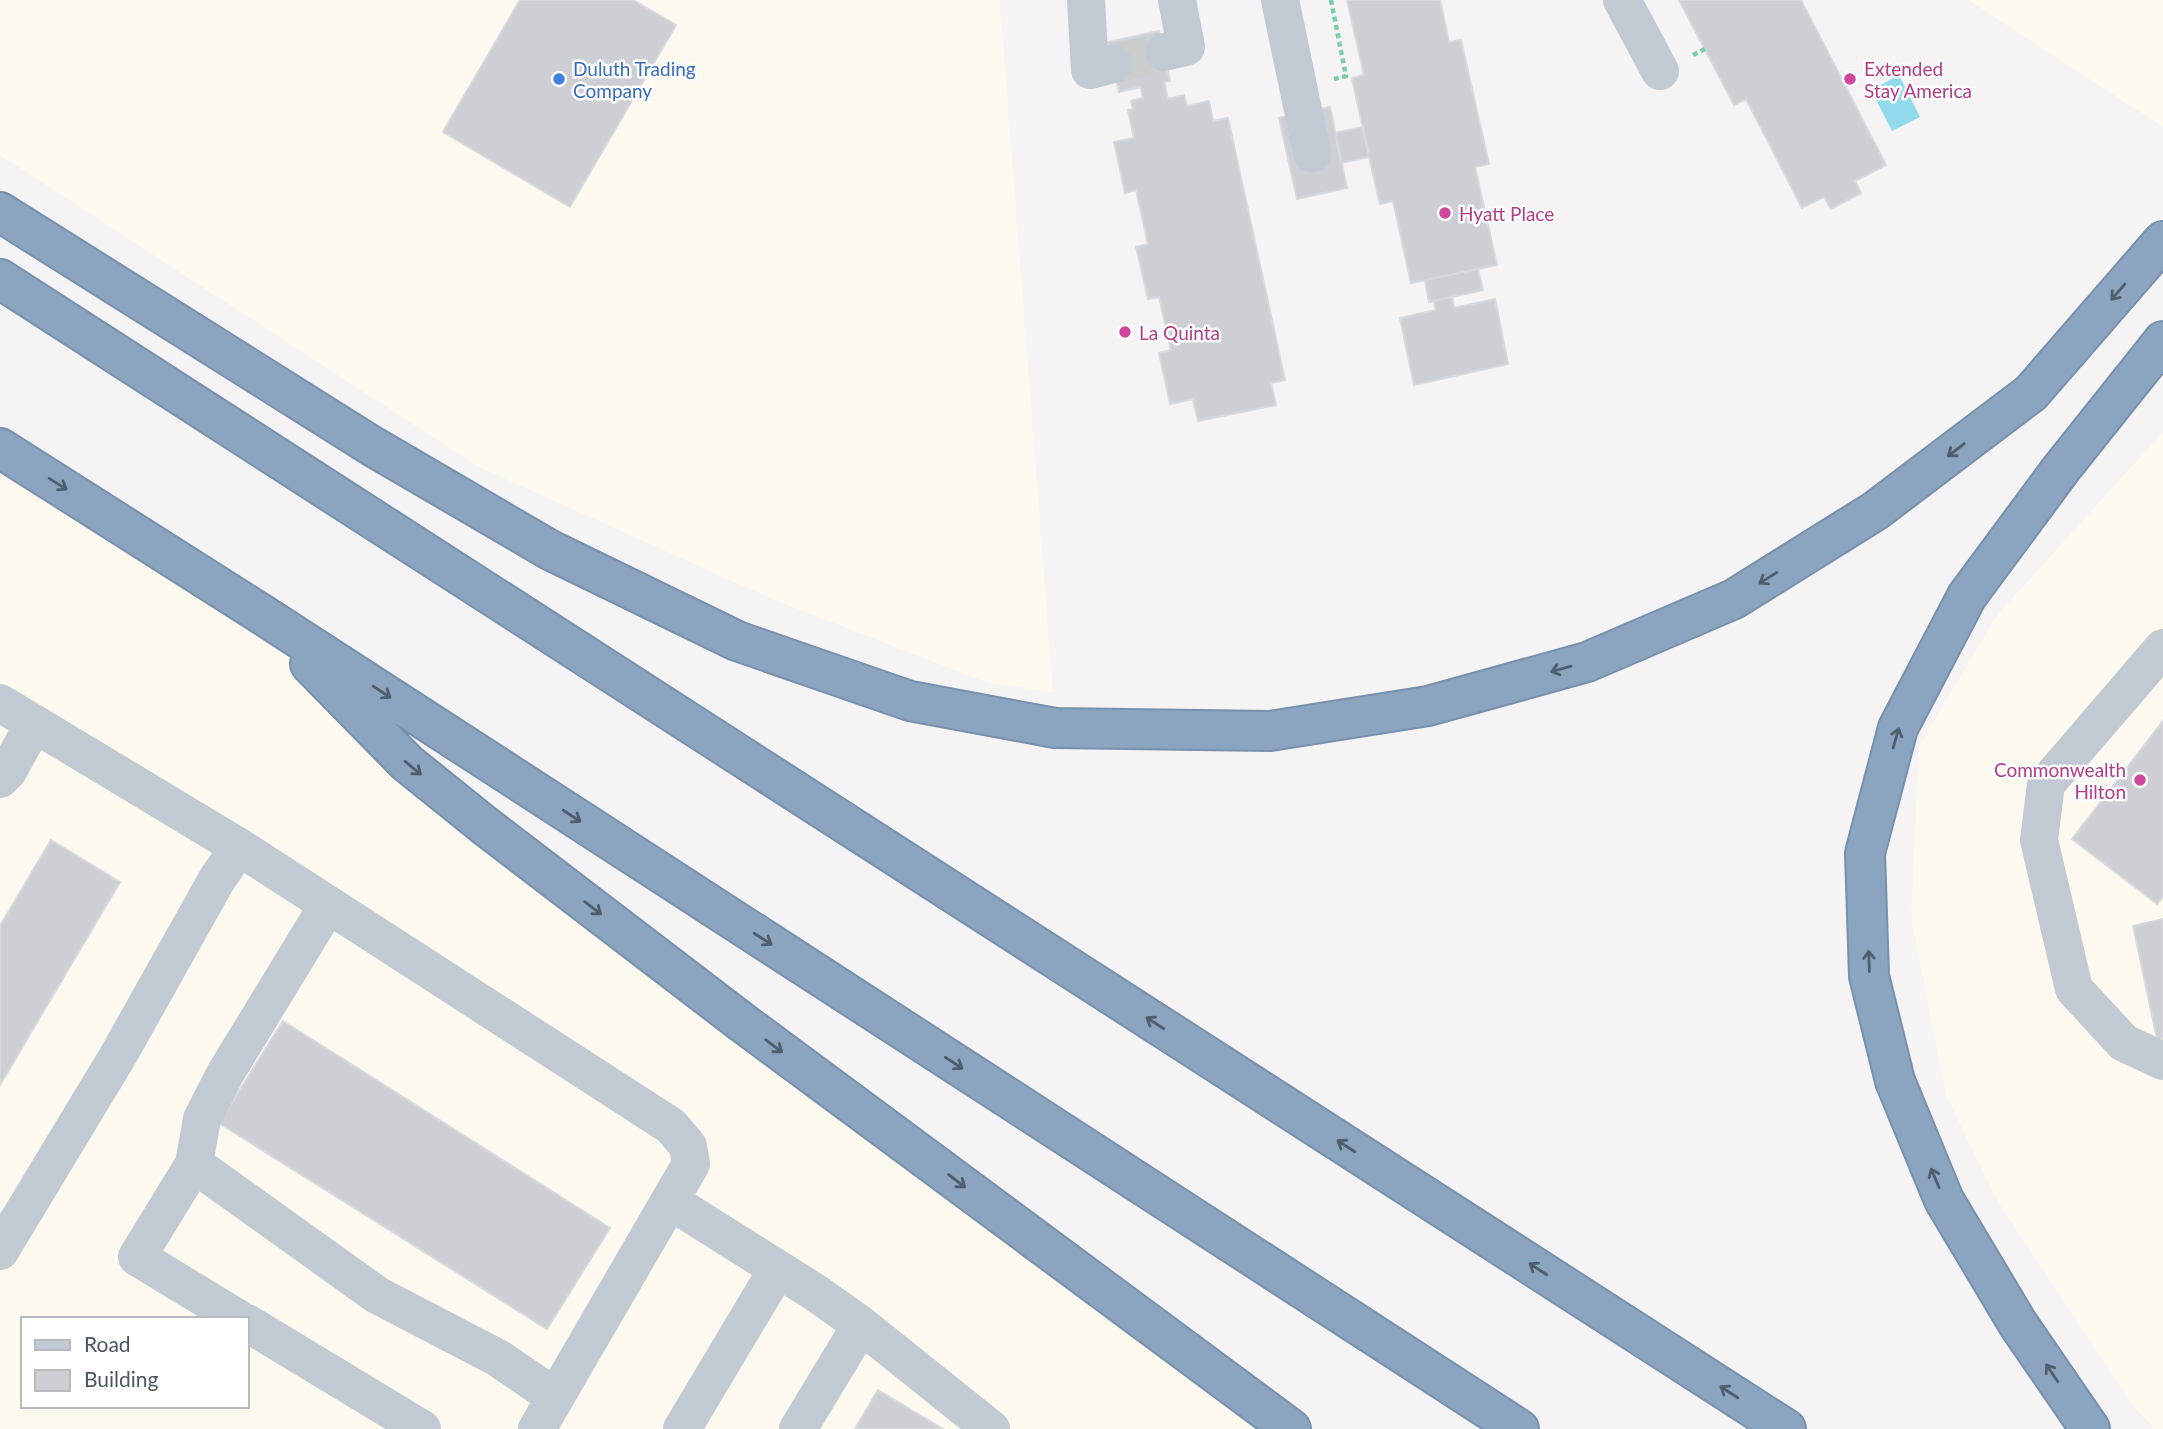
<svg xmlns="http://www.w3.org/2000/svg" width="2163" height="1429" font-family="Lato,sans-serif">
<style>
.commercial{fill:#fdf9ef;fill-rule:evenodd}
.water{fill:#90daee}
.building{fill:#cdcfd5;stroke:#d7d9de;stroke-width:2}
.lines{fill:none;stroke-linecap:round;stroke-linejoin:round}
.minor-tunnel{stroke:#caccce;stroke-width:38;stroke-dasharray:38 19;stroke-linecap:butt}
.highway-casing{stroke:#7690ad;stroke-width:42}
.path{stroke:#7ad0a6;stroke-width:4.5;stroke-dasharray:5 3.5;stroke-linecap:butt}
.minor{stroke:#c1cad2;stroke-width:38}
.highway{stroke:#8ba5c1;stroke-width:38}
.oneway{stroke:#505e6b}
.shop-dot{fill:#3f7fe0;stroke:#fff;stroke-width:2.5}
.hotel-dot{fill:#d1479c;stroke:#fff;stroke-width:2.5}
.labels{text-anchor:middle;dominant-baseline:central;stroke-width:5;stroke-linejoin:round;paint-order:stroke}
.shop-label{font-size:19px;fill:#366cbe;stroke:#fff;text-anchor:start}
.hotel-label{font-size:19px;fill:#b23c85;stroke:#fff;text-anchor:start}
</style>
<rect width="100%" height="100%" fill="#f5f3f3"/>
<!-- commercial -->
<path class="commercial" d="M0,0H1000L1053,692L988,683L772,599L477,466L0,155Z
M1968,0H2163V127Z
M2163,432V1429H2155L2133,1406L1996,1199L1946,1095L1911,918L1919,746L1997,615Z
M0,448L263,615L407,763L1291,1429H0ZM23,1319H247V1406H23Z"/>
<!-- water -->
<path class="water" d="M1899,75L1920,117L1892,131L1871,90Z"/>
<!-- building -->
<path class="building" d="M520,0H633L676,25L570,207L443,132Z
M1347,0H1440L1449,42L1461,40L1489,164L1475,167L1497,265L1411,283L1393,201L1380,204L1369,157L1352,78L1364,75Z
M1679,0H1801L1886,165L1855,181L1861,193L1831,209L1824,197L1802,208L1746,99L1734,105Z
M1159,31L1170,81L1164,82L1168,99L1184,95L1187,106L1209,101L1213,121L1228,118L1285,380L1271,383L1276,405L1198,421L1193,399L1170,404L1159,353L1171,350L1159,297L1148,299L1136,247L1148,244L1136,190L1125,193L1114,142L1134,138L1128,110L1133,109L1131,101L1143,98L1141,87L1119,92L1108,42Z
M1330,107L1347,188L1297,199L1279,118Z
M1363,127L1369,157L1341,163L1335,133Z
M1478,269L1483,290L1429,302L1425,280Z
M1452,297L1454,308L1495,299L1508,364L1414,385L1400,318L1436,310L1434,301Z
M2163,721V897L2157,904L2072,839Z
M51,840L120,882L0,1085V926Z
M2163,919V1038L2157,1039L2133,926Z
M283,1021L610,1228L547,1329L219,1123Z
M878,1390L943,1429H855Z"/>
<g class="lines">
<!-- minor-tunnel -->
<path class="minor-tunnel" d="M1113,64L1164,52"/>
<!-- highway casing -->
<g class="highway-casing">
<path id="highway" d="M0,212L372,446L550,550L737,641L910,701L1055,728L1270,731L1428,706L1587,662L1734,599L1875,511L2031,393L2163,241
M0,279L1786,1429
M0,448L263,615L1519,1429
M310,664L407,763L484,825L739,1020L1291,1429
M2090,1429L2018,1324L1944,1200L1895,1081L1869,976L1865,853L1898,728L1967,596L2061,469L2163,341"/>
</g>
<!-- path -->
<path class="path" d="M1331,0L1346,76L1334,79
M1693,55L1705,49"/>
<!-- minor -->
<path class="minor" d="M1086,0L1090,70L1113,64
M1280,0L1312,153
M1622,0L1660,71
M1164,52L1186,47L1177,0
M2163,648L2046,784L2039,840L2074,989L2124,1043L2163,1061
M0,703L239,847L671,1126L688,1146L691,1164L537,1429
M0,779L8,771L34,724
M194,1164L377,1295L498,1358L555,1397
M670,1201L816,1293L861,1325L991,1429
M0,1251L119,1054L216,881L239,847
M239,1319L137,1257L194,1164L202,1119L225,1074L328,905
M247,1323L422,1429
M682,1429L777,1270
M798,1429L861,1325"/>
<!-- highway -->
<use href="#highway" class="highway"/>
</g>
<!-- one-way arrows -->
<defs><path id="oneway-shaft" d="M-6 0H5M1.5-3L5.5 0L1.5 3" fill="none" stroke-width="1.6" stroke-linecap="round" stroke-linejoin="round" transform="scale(1.75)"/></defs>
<g class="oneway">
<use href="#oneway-shaft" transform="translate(2118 292) rotate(131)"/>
<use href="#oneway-shaft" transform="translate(1956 450) rotate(143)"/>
<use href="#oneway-shaft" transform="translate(58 484) rotate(32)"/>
<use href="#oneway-shaft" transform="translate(1768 578) rotate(148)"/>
<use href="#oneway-shaft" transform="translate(1561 669) rotate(164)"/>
<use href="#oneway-shaft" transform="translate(382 692) rotate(33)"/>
<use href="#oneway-shaft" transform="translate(1896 738) rotate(-74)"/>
<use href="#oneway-shaft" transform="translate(413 768) rotate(40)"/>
<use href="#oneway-shaft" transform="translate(572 816) rotate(33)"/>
<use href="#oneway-shaft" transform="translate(593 908) rotate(37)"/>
<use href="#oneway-shaft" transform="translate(763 939) rotate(33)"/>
<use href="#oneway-shaft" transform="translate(1869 961) rotate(-92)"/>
<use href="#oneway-shaft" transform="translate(1155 1023) rotate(-147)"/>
<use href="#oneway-shaft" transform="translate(774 1046) rotate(37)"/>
<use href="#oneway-shaft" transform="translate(954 1063) rotate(33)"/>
<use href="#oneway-shaft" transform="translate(1346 1146) rotate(-147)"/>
<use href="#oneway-shaft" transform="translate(1935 1178) rotate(-113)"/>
<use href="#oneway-shaft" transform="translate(957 1181) rotate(37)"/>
<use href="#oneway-shaft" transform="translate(1538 1269) rotate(-147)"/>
<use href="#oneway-shaft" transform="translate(2052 1373) rotate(-124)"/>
<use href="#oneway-shaft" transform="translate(1729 1392) rotate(-147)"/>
</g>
<!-- markers -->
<circle class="shop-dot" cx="559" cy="79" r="7"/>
<g class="hotel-dot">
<circle cx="1850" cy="79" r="7"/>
<circle cx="1445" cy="213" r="7"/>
<circle cx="1125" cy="332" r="7"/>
<circle cx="2140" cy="780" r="7"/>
</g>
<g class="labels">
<!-- shop labels -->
<g class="shop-label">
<text x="573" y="68">Duluth Trading<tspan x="573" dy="22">Company</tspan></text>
</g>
<!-- hotel labels -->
<g class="hotel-label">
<text x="1864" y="68">Extended<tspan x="1864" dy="22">Stay America</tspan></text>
<text x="1459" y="213">Hyatt Place</text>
<text x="1139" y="332">La Quinta</text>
<text x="2126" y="769" text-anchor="end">Commonwealth<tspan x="2126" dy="22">Hilton</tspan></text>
</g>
</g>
<!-- legend -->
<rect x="21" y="1317" width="228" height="91" fill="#ffffff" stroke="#b7bbc0" stroke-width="2"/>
<rect x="35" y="1340" width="35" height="10" fill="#c1cad2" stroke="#b7bbc0" stroke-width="2"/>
<text x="84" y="1352" font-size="21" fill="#4a5661">Road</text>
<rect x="35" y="1370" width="35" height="21" fill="#cdcfd5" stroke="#b7bbc0" stroke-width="2"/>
<text x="84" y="1387" font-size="21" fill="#4a5661">Building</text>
</svg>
